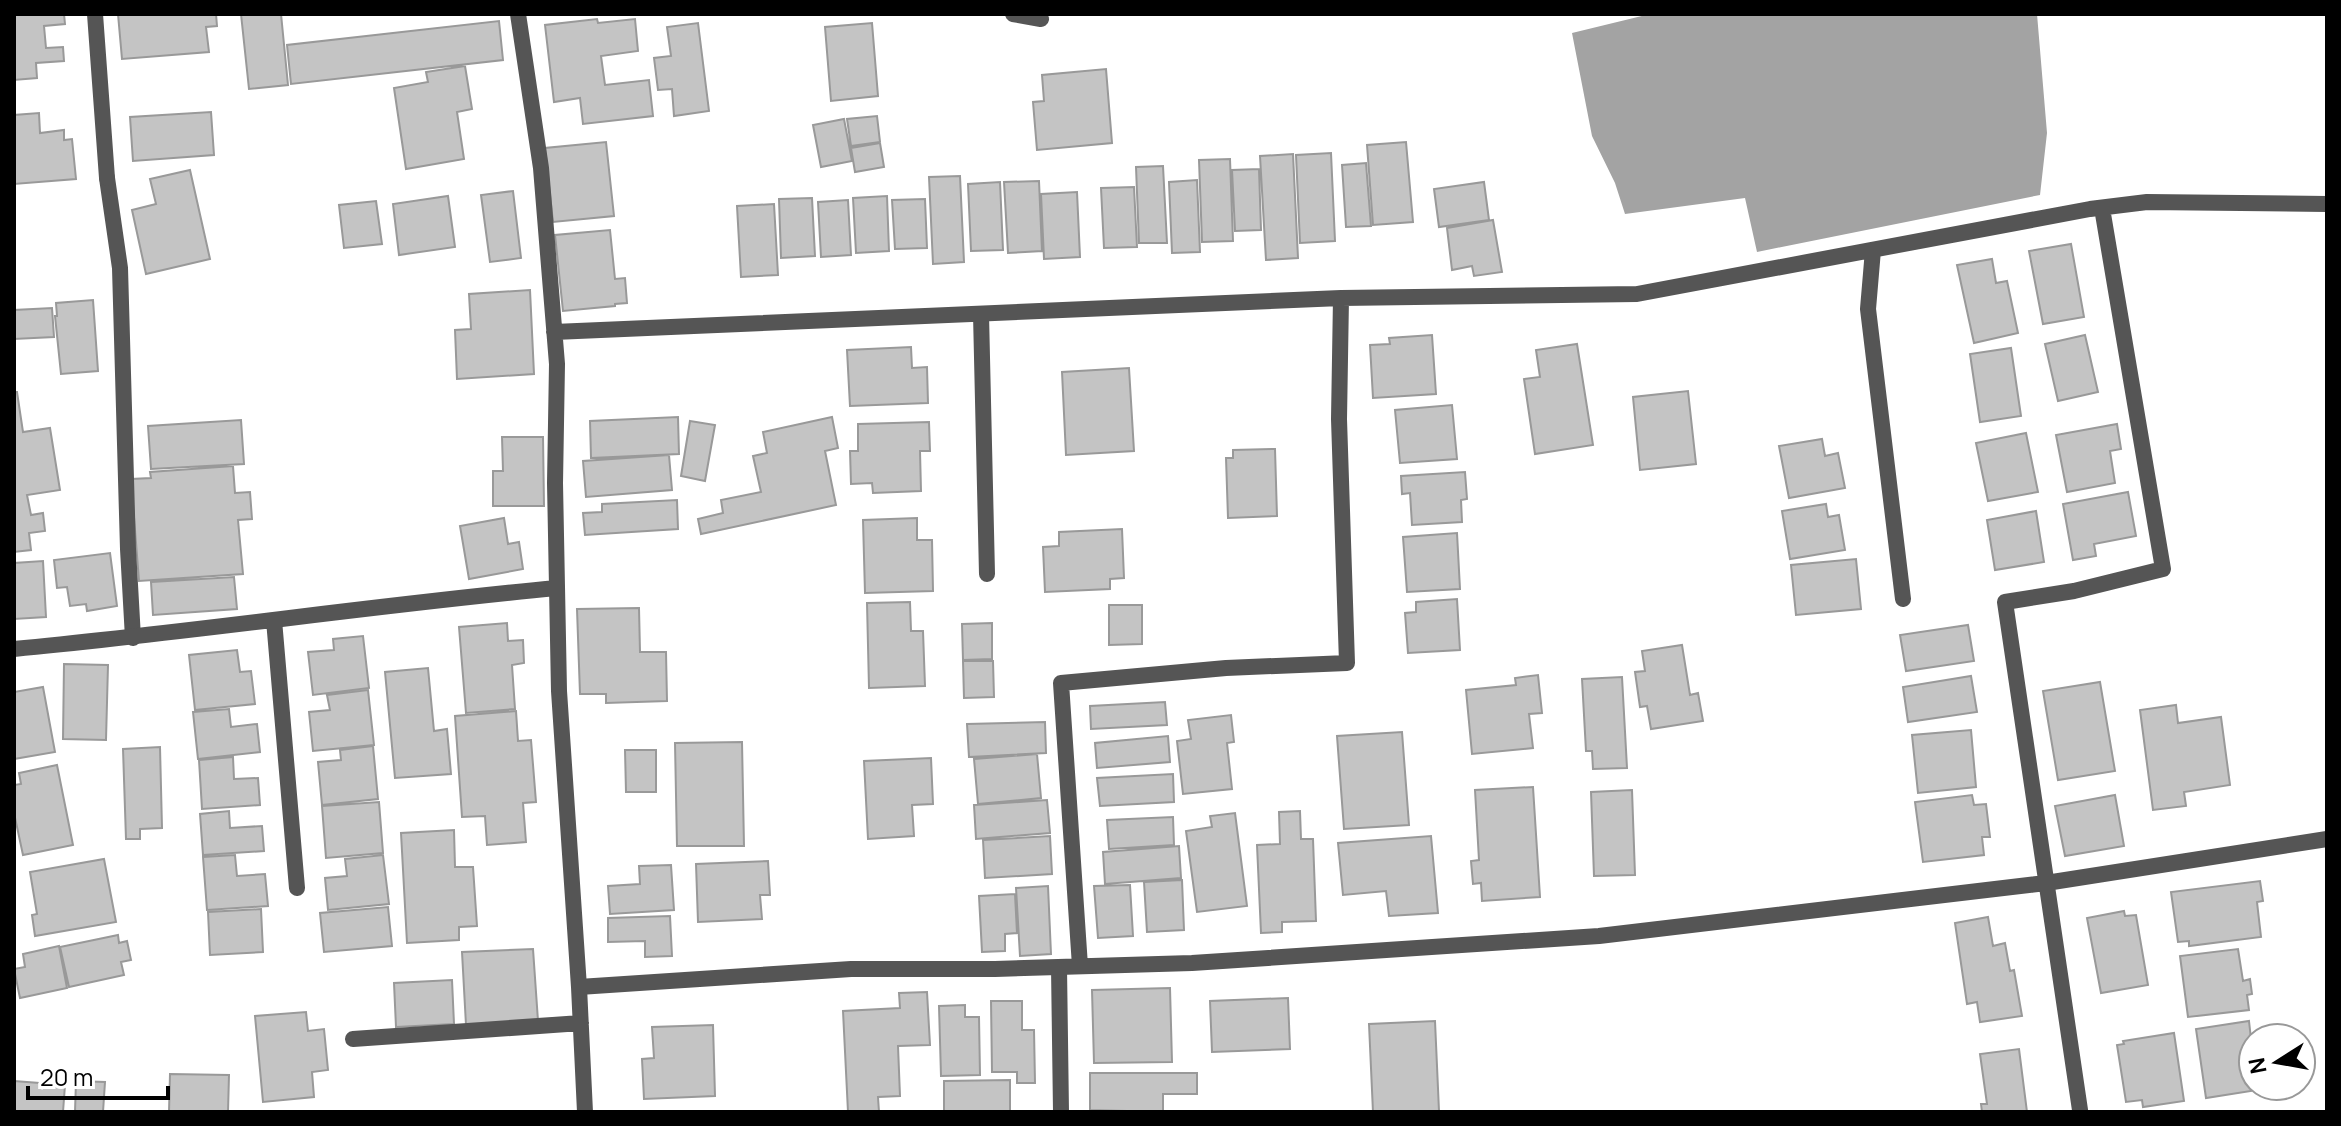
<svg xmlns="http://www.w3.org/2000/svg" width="2341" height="1126" font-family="Manrope,sans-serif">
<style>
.water{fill:#a3a3a3}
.building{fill:#c4c4c4;stroke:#999;stroke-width:2}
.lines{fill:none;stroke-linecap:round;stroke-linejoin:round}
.lane{stroke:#555;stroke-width:16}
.street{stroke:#555;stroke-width:16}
</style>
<rect width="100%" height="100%" fill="#fff"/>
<!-- water -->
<path class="water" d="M1650,14H2037L2047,133L2040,195L1757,252L1745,198L1625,214L1615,183L1592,136L1572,33Z"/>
<!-- building -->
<path class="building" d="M14,14H64L65,24L44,26L46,48L63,47L64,61L36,63L37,78L14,80Z
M118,14H216L217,26L206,27L209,52L122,59Z
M241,14H281L288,85L249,89Z
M597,19L598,23L635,19L638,51L601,56L605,85L649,80L653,116L583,124L580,98L554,102L545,25Z
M499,21L503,60L291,84L287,45Z
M698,23L709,111L674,116L672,89L658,90L654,58L671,56L667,27Z
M872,23L878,96L831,101L825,27Z
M465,66L472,109L457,112L464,159L406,169L394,88L428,82L426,72Z
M1106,69L1112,143L1037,150L1033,102L1044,101L1042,75Z
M211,112L214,155L133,161L130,117Z
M39,113L40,133L64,130V140L72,139L76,179L14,184V115Z
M877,116L880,142L851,146L847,119Z
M844,119L852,161L821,167L813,125Z
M606,142L614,216L553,222L545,148Z
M1406,142L1413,222L1373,225L1367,145Z
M880,143L884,167L855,172L851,148Z
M1331,153L1335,241L1300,243L1296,155Z
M1293,154L1298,258L1266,260L1260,156Z
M1230,159L1233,241L1202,242L1199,160Z
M1366,163L1371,226L1346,227L1342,165Z
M1163,166L1167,243H1139L1136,167Z
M1259,169L1261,230L1235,231L1232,170Z
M190,170L210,259L146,274L132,210L156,204L150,179Z
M960,176L964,262L933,264L929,177Z
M1197,180L1200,252L1172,253L1169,182Z
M1039,181L1042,251L1008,253L1004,182Z
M1000,182L1003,250L971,251L968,184Z
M1484,182L1489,220L1439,227L1434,189Z
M1134,187L1137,247L1104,248L1101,188Z
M513,191L521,258L490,262L481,195Z
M1077,192L1080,257L1044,259L1041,194Z
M448,196L455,247L399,255L393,204Z
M887,196L889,251L856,253L853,198Z
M812,198L815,256L781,258L779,199Z
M925,199L927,248L895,249L892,200Z
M848,200L851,255L821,257L818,202Z
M376,201L382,244L344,248L339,205Z
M774,204L778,275L741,277L737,206Z
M1493,220L1502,272L1474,276L1472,266L1452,270L1447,228Z
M610,230L615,279L625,278L627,303L615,304V306L563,311L555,235Z
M2071,244L2084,317L2043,324L2029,251Z
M1992,259L1996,283L2007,281L2018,333L1974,343L1957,265Z
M530,290L534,374L457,379L455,330L471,329L469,294Z
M93,300L98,371L61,374L55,316H57L56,303Z
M52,308L54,337L14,339V310Z
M1432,335L1436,394L1373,398L1370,345L1390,344L1389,338Z
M2085,335L2098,392L2058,401L2045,344Z
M1577,344L1593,445L1535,454L1524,379L1540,377L1536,350Z
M911,347L912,368L927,367L928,403L850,406L847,350Z
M2011,348L2021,416L1980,422L1970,354Z
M1129,368L1134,451L1066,455L1062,372Z
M1688,391L1696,464L1640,470L1633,397Z
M14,392H17L23,432L50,428L60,490L27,495L31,515L43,513L45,531L29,533L31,550L14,552Z
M1452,405L1457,459L1400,463L1395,410Z
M678,417L679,454L591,458L590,421Z
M832,417L838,448L825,451L836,505L701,534L698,519L723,513L721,500L761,492L753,456L767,453L763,432Z
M241,420L244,464L151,469L148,426Z
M690,421L715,425L705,481L681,476Z
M929,422L930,451H920L921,491L873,493L872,483L851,484L850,451H858V424Z
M2117,424L2121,449L2110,451L2115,483L2067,492L2056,435Z
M2026,433L2038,492L1988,501L1976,443Z
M502,437H543L544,506H493V471H503Z
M1822,439L1825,456L1838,453L1845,488L1789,498L1779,446Z
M1275,449L1277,516L1228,518L1226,458H1233V450Z
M669,455L672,490L586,497L583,461Z
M233,466L235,493L250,492L252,519L238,520L243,574L139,581L131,479L151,478L150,472Z
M1465,472L1467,499L1461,500L1462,522L1412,525L1410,493L1402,494L1401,476Z
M2128,492L2136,536L2094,544L2096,556L2073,560L2063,504Z
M677,500L678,529L585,535L583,513L602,512V504Z
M1826,504L1828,517L1839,515L1845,550L1790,559L1782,511Z
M2036,511L2044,562L1995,570L1987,520Z
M504,518L508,544L519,542L523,569L469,579L460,526Z
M917,518V540H932L933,591L865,593L863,520Z
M1122,529L1124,578L1110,579V589L1045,592L1043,547L1059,546V532Z
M1457,533L1460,589L1407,592L1403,537Z
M110,553L117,606L87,611L86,604L70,606L67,587L57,588L54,560Z
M1856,559L1861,609L1796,615L1791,565Z
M43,561L46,617L14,619V563Z
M234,577L237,609L153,615L151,582Z
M1457,599L1460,650L1408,653L1405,613L1416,612V602Z
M910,602L911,631H923L925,686L869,688L867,603Z
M1109,605H1142V644L1109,645Z
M639,608L640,652H666L667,701L606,703V694H580L577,609Z
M507,623L508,641L523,640L524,663L512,665L515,709L466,713L459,627Z
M992,623V659L963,660L962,624Z
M1968,625L1974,661L1906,671L1900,635Z
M363,636L369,688L313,695L308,652L334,650L333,639Z
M1682,645L1690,695L1698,693L1703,721L1651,729L1647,706L1640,707L1635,672L1645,671L1642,651Z
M237,650L240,672L251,671L255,704L195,710L189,655Z
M963,661H993L994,697L964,698Z
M64,664L108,665L106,740L63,739Z
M428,668L434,731L447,729L451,774L395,778L385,672Z
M1538,675L1542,713L1529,714L1533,748L1472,754L1466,690L1516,685L1515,678Z
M1971,676L1977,712L1908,722L1903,687Z
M1622,677L1627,768L1593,769L1592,751H1586L1582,679Z
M2100,682L2115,771L2058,780L2043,691Z
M43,687L55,752L14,759V692Z
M368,690L374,745L313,751L309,712L330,710L327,695Z
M1165,702L1167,725L1091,729L1090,706Z
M2176,705L2178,723L2221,717L2230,785L2184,792L2186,806L2153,810L2140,710Z
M229,709L231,727L257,724L260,752L198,759L193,712Z
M516,711L518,741L531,740L536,802L523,803L526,842L487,845L485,816L462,817L455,716Z
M1231,715L1234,742L1227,743L1232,789L1183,794L1177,741L1191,739L1188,720Z
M1045,722L1046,753L969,757L967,724Z
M1971,730L1976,787L1918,793L1912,735Z
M1402,732L1409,825L1344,829L1337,736Z
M1168,736L1170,762L1097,768L1095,743Z
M742,742L744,846H677L675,743Z
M373,746L378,799L322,805L318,762L341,760L340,750Z
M160,747L162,828L140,829V839H126L123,749Z
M625,750H656V792H626Z
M1037,754L1041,798L978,804L974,759Z
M233,757L234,779L258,778L260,805L202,809L199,760Z
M931,758L933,804L912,805L914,836L868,839L864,761Z
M57,765L73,845L23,855L14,813V785L21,784L19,773Z
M1173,774L1174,802L1100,806L1097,778Z
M1533,787L1540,897L1482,901L1481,883L1473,884L1471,861L1479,860L1475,790Z
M1632,790L1635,875L1594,876L1591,792Z
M1972,795L1974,805L1986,804L1990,837H1982L1984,855L1923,862L1915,802Z
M2115,795L2124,846L2065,856L2055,806Z
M1047,800L1050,833L976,839L974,805Z
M379,802L383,853L326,858L322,806Z
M229,811L230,828L262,826L264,851L203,855L200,814Z
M1300,811L1301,839H1313L1316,921L1282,922V932L1261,933L1257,845L1280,844L1279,812Z
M1235,813L1247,906L1197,912L1186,831L1212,827L1210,816Z
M1173,817L1174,845L1109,849L1107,820Z
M454,830L455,867H473L477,926L459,927V940L407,943L401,833Z
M1050,836L1052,874L985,878L983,840Z
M1431,836L1438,913L1389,916L1386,891L1343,895L1338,843Z
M1179,846L1181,878L1105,884L1103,852Z
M235,855L237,876L265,874L268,906L207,910L203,857Z
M383,855L389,904L328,910L325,878L347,876L345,859Z
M104,859L116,922L35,936L32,915L37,914L30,872Z
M768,861L770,895H760L762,919L698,922L696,864Z
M671,865L674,910L610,914L608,886L640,884L639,866Z
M1182,880L1184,930L1147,932L1144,882Z
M2260,881L2263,901L2257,902L2261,937L2189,946V941L2178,942L2171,892Z
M1130,885L1133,936L1098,938L1094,886Z
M1048,886L1051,954L1020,956L1016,888Z
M1015,894L1017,933L1005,934V951L982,952L979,896Z
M388,907L392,946L324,952L320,913Z
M261,909L263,952L210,955L208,912Z
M2124,911L2125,916L2136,915L2148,985L2101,993L2087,918Z
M670,916L672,956L645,957V941L608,942V918Z
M1988,917L1993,946L2005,943L2010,971L2014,970L2022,1016L1980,1022L1977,1002L1967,1004L1955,923Z
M118,935L119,943L127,941L131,960L121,962L124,975L69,987L60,947Z
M59,946L67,988L20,998L14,969L25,967L23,954Z
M533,949L538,1021L466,1025L462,952Z
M2238,949L2243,981L2250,979L2252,994L2247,995L2249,1010L2188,1017L2180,956Z
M452,980L454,1024L396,1027L394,983Z
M1170,988L1172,1062L1094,1063L1092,990Z
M927,992L930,1045L898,1046L900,1096L878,1097L879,1112H848L843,1011L900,1008L899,993Z
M1288,998L1290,1049L1212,1052L1210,1001Z
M991,1001H1022V1030H1034L1035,1083H1017V1072H992Z
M965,1005V1017H979L980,1075L941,1076L939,1006Z
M306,1012L308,1031L324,1029L328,1070L312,1072L314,1097L263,1102L255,1016Z
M1435,1021L1439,1111L1373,1112L1369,1024Z
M2249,1021L2253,1057H2246L2251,1091L2206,1098L2196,1029Z
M713,1025L715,1096L644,1099L642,1059L654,1058L652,1027Z
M2174,1033L2184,1101L2143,1107L2142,1100L2126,1102L2117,1045L2124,1044L2123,1041Z
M2019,1049L2027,1112H1982L1981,1104H1987L1980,1054Z
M1090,1073H1197V1094H1163V1112L1090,1110Z
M170,1074L229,1075L228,1112H169Z
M1010,1080V1112H944V1081Z
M14,1081L65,1085L63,1112H14Z
M76,1081L105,1082L103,1112H75Z"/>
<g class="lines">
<!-- lane -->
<path class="lane" d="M107,178L120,268L128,549L133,638"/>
<!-- street -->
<path class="street" d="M95,14L107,178
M518,14L541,168L557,364L555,483L559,691L579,987L585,1112
M1013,14L1041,19
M1873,250L1868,309L1903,599
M981,314L987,574
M554,332L1341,298L1637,294L2090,209L2147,202L2327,204
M274,620L297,888
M14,649C195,632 375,605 557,588
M1080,966L1061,683L1226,668L1347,663L1339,419L1341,298
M1059,967L1061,1112
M579,987L851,969H995L1192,963L1599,936L2046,883L2327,839
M353,1039L581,1023
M2080,1110L2005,602L2074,591L2163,569L2102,208"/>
</g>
<!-- border -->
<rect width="2341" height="1126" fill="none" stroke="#000000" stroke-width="32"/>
<!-- north arrow -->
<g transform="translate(2277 1062) rotate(259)"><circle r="38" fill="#ffffff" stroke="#999999" stroke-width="2"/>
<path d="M0-6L14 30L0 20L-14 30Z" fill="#000000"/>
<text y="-12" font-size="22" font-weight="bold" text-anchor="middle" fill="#000000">N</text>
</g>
<!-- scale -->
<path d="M28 1086v12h140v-12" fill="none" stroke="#000000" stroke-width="4"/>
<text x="40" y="1086" font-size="24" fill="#000000" stroke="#ffffff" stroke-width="6" paint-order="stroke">20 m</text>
</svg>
